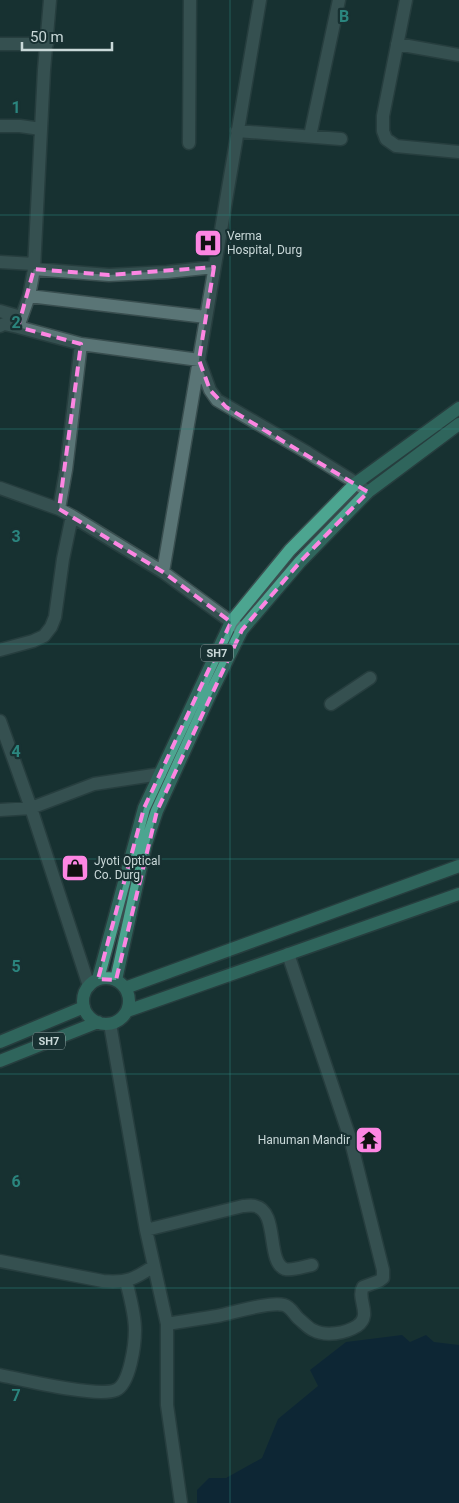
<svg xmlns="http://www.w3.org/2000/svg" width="459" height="1503" font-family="Roboto,sans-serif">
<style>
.water{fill:#001a39}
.building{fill:#2a4049;stroke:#536a74}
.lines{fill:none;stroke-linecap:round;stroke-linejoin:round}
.minor-casing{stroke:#394e4f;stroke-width:15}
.major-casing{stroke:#394e4f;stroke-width:15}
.minor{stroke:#5a7576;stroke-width:12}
.major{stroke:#4ca590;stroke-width:12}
.marked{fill:none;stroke:#fd86e3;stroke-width:4;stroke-dasharray:10 6;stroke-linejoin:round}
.grid{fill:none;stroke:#2b857e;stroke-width:1;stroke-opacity:0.55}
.labels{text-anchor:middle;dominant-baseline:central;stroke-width:4.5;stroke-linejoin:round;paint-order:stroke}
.shield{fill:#183132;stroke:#94a6a6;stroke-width:1}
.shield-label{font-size:11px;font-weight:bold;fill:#c9d8d8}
.poi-label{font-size:12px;fill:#c9d8d8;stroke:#183132;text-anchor:start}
.grid-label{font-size:16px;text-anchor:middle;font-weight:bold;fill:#2b857e;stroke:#183132;stroke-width:4.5;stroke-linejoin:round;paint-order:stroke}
</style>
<rect width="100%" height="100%" fill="#183132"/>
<!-- water -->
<path class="water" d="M402,1335L410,1342L426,1335L434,1342L459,1345V1503H197V1490L209,1478H226L262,1458L278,1419L318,1386L310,1370L346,1342Z"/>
<!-- building -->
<path class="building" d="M197,232L212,233L209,253L196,252Z"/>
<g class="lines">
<!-- minor casing -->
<g class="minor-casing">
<path id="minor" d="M406,0L383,116V131L386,139L396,146L459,152
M0,44H47
M397,44L459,55
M0,126H20L41,129
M237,131L341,139
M310,136L339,0
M189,143L190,0
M0,262L34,264
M34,269L109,275L167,272L214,267
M29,296L206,317
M0,311L21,317
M0,326L4,324L18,327L29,296L34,269L44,70L50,0
M18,327L81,344L199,360L210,390L217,400L308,453L356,483L368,492
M0,488L59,509L72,516L163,572L242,630
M59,509L66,470L81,344
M163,572L260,0
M0,650L33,641L44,636L51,627L55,617L63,559L72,516
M331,704L370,678
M0,721L31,808L89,986
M0,810L31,808L94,784L160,774
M110,1024L146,1230L167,1324V1405L181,1503
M146,1230L243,1206C247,1206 251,1205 255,1206C279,1211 266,1262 285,1269C293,1271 305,1266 312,1265
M0,1261L103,1281C128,1283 134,1279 154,1266
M167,1324C184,1321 200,1319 217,1316C233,1313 270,1301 284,1305C291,1307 293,1313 298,1318C303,1322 308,1328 313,1330C326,1337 346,1333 357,1326C373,1315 356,1299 363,1287L379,1281L383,1278V1270L350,1138L288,954
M0,1375C24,1380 97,1398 116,1390C130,1384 135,1344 135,1330C135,1314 130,1297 126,1281"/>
</g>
<!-- major casing -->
<g class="major-casing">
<path id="major" d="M83 1001a23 23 0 1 1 46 0a23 23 0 1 1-46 0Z
M98,979L144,808L231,622L290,550L356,483L459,408
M116,980L146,844L157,811L210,695L242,630L300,562L368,492L459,424
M125,988L459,866
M127,1011L459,894
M0,1042L84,1007
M0,1061L98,1022"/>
</g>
<!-- minor -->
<use href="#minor" class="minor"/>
<!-- major -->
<use href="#major" class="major"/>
</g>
<!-- marked area -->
<path d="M0 0H459V1503H0ZM214,267L199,360L210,390L226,407L368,492L300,562L242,630L157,811L116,980L98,979L144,808L231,622L163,572L59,509L81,344L18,327L34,269L109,275Z" fill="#183132" fill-opacity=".55" fill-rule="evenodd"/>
<path class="marked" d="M214,267L199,360L210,390L226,407L368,492L300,562L242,630L157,811L116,980L98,979L144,808L231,622L163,572L59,509L81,344L18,327L34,269L109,275Z"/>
<!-- grid -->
<path class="grid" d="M230,0V1503M0,215H459M0,429H459M0,644H459M0,859H459M0,1074H459M0,1288H459"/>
<!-- icons -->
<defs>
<g id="hospital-square" transform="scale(1.4375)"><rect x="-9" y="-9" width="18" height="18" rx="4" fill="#fd86e3" stroke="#183132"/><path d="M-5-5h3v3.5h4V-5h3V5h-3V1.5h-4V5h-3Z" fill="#111"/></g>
<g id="shop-square" transform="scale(1.4375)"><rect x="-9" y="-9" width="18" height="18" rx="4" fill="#fd86e3" stroke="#183132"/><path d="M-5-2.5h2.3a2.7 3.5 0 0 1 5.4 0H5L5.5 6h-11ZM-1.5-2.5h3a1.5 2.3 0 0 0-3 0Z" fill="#111"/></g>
<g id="temple-square" transform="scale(1.4375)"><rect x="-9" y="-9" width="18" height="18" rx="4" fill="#fd86e3" stroke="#183132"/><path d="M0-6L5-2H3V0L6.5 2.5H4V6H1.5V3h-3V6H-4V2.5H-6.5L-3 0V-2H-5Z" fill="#111"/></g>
</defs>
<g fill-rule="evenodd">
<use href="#hospital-square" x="208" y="243"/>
<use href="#shop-square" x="75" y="868"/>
<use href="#temple-square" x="369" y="1140"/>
</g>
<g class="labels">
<!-- shield labels -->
<g class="shield">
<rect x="201" y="644.5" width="32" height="17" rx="4"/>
<rect x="33" y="1032.5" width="32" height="17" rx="4"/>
</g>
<g class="shield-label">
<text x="217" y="653">SH7</text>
<text x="49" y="1041">SH7</text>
</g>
<!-- poi labels -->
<g class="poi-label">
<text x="227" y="236">Verma<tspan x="227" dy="14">Hospital, Durg</tspan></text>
<text x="94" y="861">Jyoti Optical<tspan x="94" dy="14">Co. Durg</tspan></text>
<text x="350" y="1140" text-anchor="end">Hanuman Mandir</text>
</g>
</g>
<g class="grid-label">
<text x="344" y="22">B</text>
<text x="16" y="113">1</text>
<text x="16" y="328">2</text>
<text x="16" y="542">3</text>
<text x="16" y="757">4</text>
<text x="16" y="972">5</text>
<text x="16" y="1187">6</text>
<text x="16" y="1401">7</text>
</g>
<!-- scale -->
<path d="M22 42v8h90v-8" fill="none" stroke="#c9d8d8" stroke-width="2.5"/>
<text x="30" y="42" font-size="15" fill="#c9d8d8" stroke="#183132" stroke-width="4" paint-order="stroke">50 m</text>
</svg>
